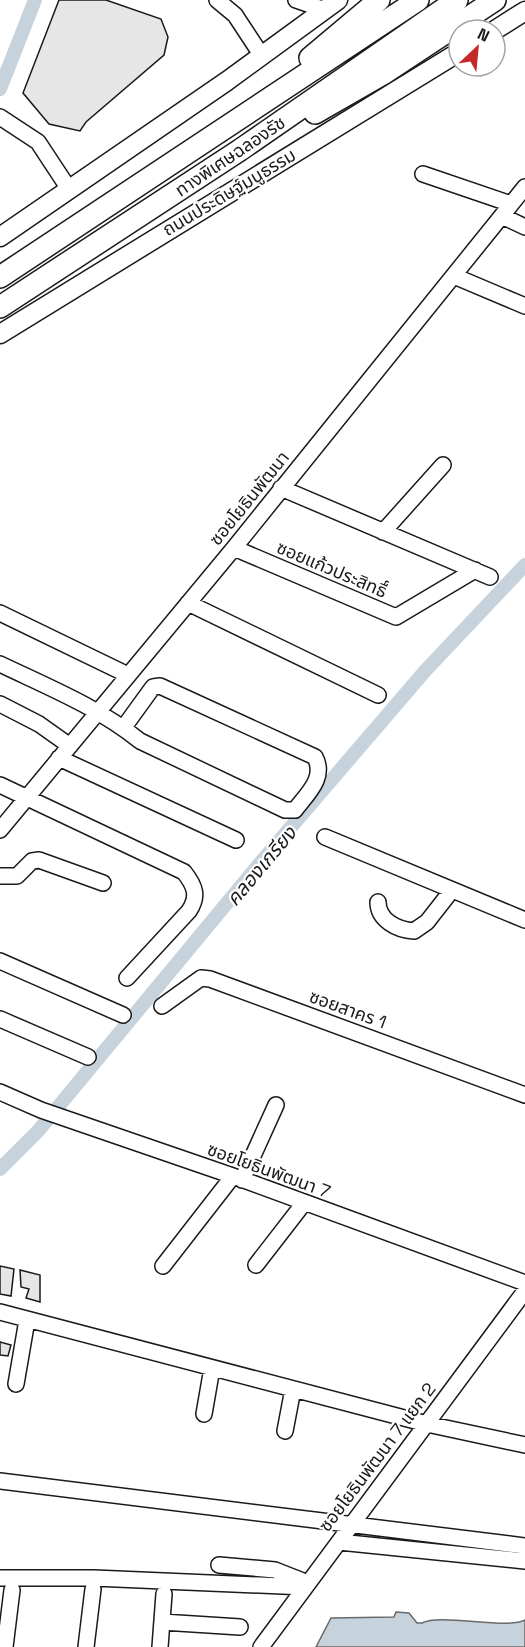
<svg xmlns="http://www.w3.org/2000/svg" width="525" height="1647" font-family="'Space Grotesk','Noto Sans Thai',sans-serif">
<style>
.water{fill:#c6d2dc;stroke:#6a6a6a;stroke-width:1.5}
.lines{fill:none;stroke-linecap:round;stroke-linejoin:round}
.canal{stroke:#c6d2dc;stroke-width:14}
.building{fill:#e6e6e6;stroke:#1a1a1a;stroke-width:1.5}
.minor-casing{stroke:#1a1a1a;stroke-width:18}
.major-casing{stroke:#1a1a1a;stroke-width:21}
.highway-casing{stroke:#1a1a1a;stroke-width:24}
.minor{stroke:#fff;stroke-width:15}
.major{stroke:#fff;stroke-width:18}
.highway{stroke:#fff;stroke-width:21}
.labels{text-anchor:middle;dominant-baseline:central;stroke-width:4.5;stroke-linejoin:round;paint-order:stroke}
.street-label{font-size:18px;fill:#1a1a1a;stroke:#fff}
.water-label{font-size:20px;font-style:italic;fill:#1a1a1a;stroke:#fff}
</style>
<rect width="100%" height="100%" fill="#fff"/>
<!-- water -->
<path class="water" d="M396,1612L409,1613L417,1623H422C440,1613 507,1630 525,1620V1647H316L331,1618L394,1617Z"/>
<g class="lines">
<!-- canal -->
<path class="canal" d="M0,89L35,0
M0,1169L38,1131L261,862L425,671L525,565"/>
</g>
<!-- building -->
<path class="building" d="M59,0H106L161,19L168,37L164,55L86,122L80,131L49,124L23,93Z
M0,1266L14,1269L11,1296L0,1294Z
M20,1270L40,1275V1302L26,1298L29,1289L21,1287Z
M0,1342L11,1345L8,1356L0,1355Z"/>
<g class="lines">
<!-- minor casing -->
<g class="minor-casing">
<path id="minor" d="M217,0L235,15L262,56
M296,0L325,10
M0,117L38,142L69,189
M423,174L511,204
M502,216L525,227
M454,276L525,306
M281,488L490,577
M383,532L443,465
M234,548L396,617L475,570
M188,603L378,695
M0,613L128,675
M0,664C48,687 98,707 140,741L285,810H295C307,794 326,778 315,757L160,686L153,687L124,727
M0,704L39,724L70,746
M59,758L236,840
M0,785L184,872C195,886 199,896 189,911L127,978
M0,830L234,548L525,187
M325,837L525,920
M0,876H17L32,861L39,860L103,883
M378,902C378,920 397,930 414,931L427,922L452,890
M0,961L123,1015
M162,1006L201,978L210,979L525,1095
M0,1019L88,1057
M0,1092L41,1110L233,1176L525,1283
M242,1180L276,1105
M256,1265L304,1203
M163,1266L233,1176
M0,1312L427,1424L525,1445
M16,1384L27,1320
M204,1414L212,1368
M285,1431L293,1389
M0,1481L525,1546
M339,1542L525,1561
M219,1565L275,1570L308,1583
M0,1578H94L305,1587
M162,1622L240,1627
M5,1647L12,1590
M86,1647L93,1589
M160,1647L164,1594
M261,1647L525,1291"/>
</g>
<!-- major casing -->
<g class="major-casing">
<path id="major" d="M495,30L525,11
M0,237L227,81L338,0
M0,334L459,52"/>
</g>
<!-- highway casing -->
<g class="highway-casing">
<path id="highway" d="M310,58L379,0
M315,113L383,74L495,0
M0,277L418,0
M0,307L240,150L457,0"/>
</g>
<!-- minor -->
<use href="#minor" class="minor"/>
<!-- major -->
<use href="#major" class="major"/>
<!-- highway -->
<use href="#highway" class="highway"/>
</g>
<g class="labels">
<!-- street labels -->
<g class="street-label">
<text transform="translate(230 156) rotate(-34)">ทางพิเศษฉลองรัช</text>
<text transform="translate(229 192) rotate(-31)">ถนนประดิษฐ์มนูธรรม</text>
<text transform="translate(249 498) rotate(-51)">ซอยโยธินพัฒนา</text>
<text transform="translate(332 569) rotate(23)">ซอยแก้วประสิทธื์</text>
<text transform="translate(348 1009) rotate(20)">ซอยสาคร 1</text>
<text transform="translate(269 1170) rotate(20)">ซอยโยธินพัฒนา 7</text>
<text transform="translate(377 1457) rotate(-53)">ซอยโยธินพัฒนา 7 แยก 2</text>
</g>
<!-- water labels -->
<g class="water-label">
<text transform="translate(261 866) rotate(-50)">คลองเกรียง</text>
</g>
</g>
<!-- north arrow -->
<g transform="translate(477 48) rotate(26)"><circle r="28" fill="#ffffff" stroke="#a3a3a3" stroke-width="1.5"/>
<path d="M0-4.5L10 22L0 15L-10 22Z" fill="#c62828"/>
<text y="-9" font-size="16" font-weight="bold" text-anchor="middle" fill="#1a1a1a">N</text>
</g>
</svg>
